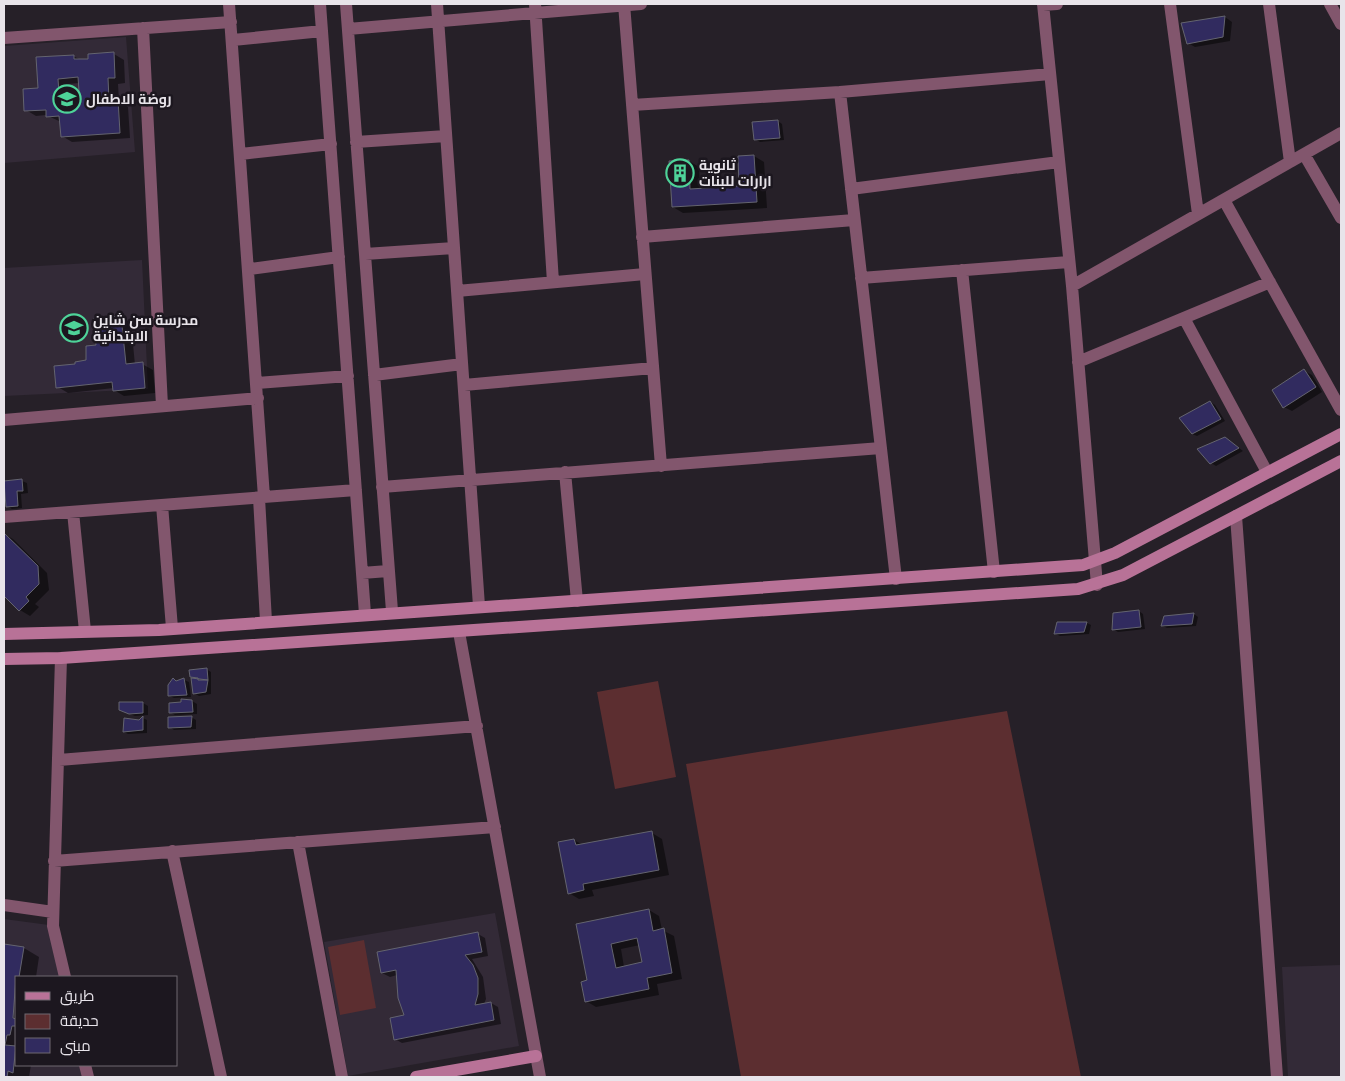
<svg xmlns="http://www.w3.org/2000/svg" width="1345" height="1081" font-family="Ubuntu,Cairo,sans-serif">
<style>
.built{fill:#332a37}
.green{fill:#5c2e30}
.shadow{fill:#0007;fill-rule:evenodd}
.building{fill:#312b5f;stroke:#64646f;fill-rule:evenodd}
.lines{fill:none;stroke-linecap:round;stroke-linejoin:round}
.street{stroke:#82566d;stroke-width:12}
.secondary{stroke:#b87297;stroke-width:12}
.labels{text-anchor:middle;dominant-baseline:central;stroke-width:5;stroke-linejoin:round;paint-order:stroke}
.poi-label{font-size:14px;font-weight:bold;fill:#e8e4ea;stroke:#1c171f;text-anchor:start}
</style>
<rect width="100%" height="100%" fill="#262028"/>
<!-- built -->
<path class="built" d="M126,37L135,152L4,163V46Z
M142,260L148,389L4,396V268Z
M495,913L519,1046L348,1076L324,942Z
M4,919L49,925L60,977H16V1065H79L82,1077H4Z
M1341,965V1077H1288L1282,967Z"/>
<!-- green -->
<path class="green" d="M658,681L676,777L615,789L597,692Z
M1007,711L1081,1077H741L686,764Z
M364,940L376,1008L340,1015L328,947Z"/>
<!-- shadow -->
<path class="shadow" d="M1225,17L1232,22L1230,41L1195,47L1188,43Z
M114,54L124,60L125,83L118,84L119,101L128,107L130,138L72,142L62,136L61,122L46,115L36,116L26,110L40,89L73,56L81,60ZM79,83L80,93H69L68,84Z
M778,121L782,124L784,140L760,142L755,139Z
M754,156L764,162L767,208L683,213L673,207L689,161L699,167L700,189L741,187Z
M121,317L131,323L135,365L142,364L153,370L155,393L124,396L114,390V388L68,393L58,387L77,365L88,361Z
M1304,371L1312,375L1322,392L1292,411L1284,407Z
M1210,402L1215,405L1225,421L1197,436L1192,434Z
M1230,441L1243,451L1216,466L1211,463Z
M22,481L27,483L28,493L21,494L22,508L12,509L7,506Z
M4,534L13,539L47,573L49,590L35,604L39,607L30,616L20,610L4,594Z
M1139,611L1143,614L1145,629L1118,632L1113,629Z
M1194,614L1198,617L1196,626L1167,628L1163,626Z
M1087,623L1091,625L1089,634L1060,636L1056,634L1058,624Z
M206,669L211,672V694L199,696L194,693L191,671Z
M184,680L189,682L191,697L174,698L170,696L171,682Z
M192,701L197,704V714L175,715L170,712Z
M143,703L148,706V715L135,716L125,712Z
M191,717L196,720V729L174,730L170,727Z
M143,718L147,720V733L128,734L124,732Z
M652,833L662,839L669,875L592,890L594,896L579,899L569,893L574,840L583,845Z
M649,910L659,916L662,930L674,936L682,979L657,984L659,995L596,1007L586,1001L589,981L577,925ZM640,945L643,963L624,967L621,949Z
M478,934L485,938L488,956L472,959L483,977L486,999L484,1004L491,1003L498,1007L501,1024L402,1043L395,1039L406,1016L397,975L390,977L382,973Z
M4,945L24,948L39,957L36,977H16V1065H31L29,1077H4Z"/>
<!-- building -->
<path class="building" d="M1225,16L1223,37L1187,44L1181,23Z
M114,52L115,78H108L109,100L118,99L120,133L61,137L59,116L46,117V110L24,111L23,89L38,88L36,57L74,55V59H88V54ZM78,77L79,91L59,93L58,79Z
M778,120L780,138L754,140L752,122Z
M754,155L757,202L672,207L669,161L689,160L690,189L739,186L738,156Z
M121,316L126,364L143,362L145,388L113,391L112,382L56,388L54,366L75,364V362L86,360V346L96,345L93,319Z
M1304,369L1316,387L1283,408L1272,390Z
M1210,401L1221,419L1192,434L1179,418Z
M1225,437L1239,448L1210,464L1197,449Z
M22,479L23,491H17L18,506L6,507L4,481Z
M4,533L38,566L39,584L26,597L29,601L19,611L4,596Z
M1139,610L1141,627L1112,630L1113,613Z
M1194,613L1192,624L1161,626L1164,616Z
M1057,622H1087L1084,632L1054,634Z
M207,668L208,680H198V678L190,677L189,670Z
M173,678L176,681L184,678L187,695L168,696V685Z
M191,678L208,680L206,692L193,694Z
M181,699L192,700L193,712L169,713V703L181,702Z
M119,702H143V713L129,714L119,710Z
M143,716V730L123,732L124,718L139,720Z
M192,716L191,727L168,728V717Z
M652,831L659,870L583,884L584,890L568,894L558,842L574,839L576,845Z
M649,909L653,931L664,928L672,973L647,978L649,989L585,1002L581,982L587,980L576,924ZM637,938L642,962L616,968L611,944Z
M478,932L482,952L465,955L473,965L478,978V994L475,1005L491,1002L494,1020L394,1040L390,1018L404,1015L398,998L396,970L381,973L377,952Z
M4,944L24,947L19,977H16L13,1018L16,1019V1026H12L10,1035H7L5,1045L16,1046L13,1073L8,1071L7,1077H4Z"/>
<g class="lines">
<!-- street -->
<path class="street" d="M229,4L264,497
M320,4L365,614
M346,4L392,611
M437,4L479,606
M535,4L553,282
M624,4L661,466
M1043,4L1072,286L1097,585
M1170,4L1198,214
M1269,4L1290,162
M1330,4L1341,24
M1043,5L1057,4
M143,28L162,406
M348,29L641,4
M4,38L231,22
M233,40L322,31
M840,92L896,579
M632,105L840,92L1050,74
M356,142L446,136
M241,154L331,144
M1304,154L1341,218
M851,189L1059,162
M1224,200L1341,410
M642,237L854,220
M365,254L454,248
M250,269L339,257
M962,270L994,572
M861,278L1069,262
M1072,286L1341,133
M457,291L645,274
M1184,318L1267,472
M1078,362L1270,282
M374,375L462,364
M257,383L348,376
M464,385L653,368
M4,420L258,398
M565,472L577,601
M382,487L881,448
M259,498L266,621
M162,505L172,628
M73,512L85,631
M1236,516L1277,1077
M4,517L356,490
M362,573L388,571
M459,632L540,1077
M61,658L53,926L65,977
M59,760L477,726
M298,842L342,1077
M172,851L221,1077
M54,861L495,827
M4,905L53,912
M85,1065L88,1077"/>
<!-- secondary -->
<path class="secondary" d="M4,634L159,630L1083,565L1115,553L1341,434
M4,659L61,658L1078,589L1123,575L1341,461
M416,1077L536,1056"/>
</g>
<!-- icons -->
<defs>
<g id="school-ring" transform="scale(1.4375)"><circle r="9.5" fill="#1c171f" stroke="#4ed399" stroke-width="1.5"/><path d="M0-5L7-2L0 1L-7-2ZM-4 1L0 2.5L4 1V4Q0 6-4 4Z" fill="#4ed399"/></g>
<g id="building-ring" transform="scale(1.4375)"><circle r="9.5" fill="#1c171f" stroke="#4ed399" stroke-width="1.5"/><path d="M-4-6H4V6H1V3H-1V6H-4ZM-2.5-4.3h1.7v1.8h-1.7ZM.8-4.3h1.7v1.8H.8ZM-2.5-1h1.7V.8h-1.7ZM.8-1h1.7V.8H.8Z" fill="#4ed399"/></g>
</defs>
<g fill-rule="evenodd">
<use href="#school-ring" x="67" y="99"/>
<use href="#building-ring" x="680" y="173"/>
<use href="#school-ring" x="74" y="328"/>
</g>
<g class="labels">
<!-- poi labels -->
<g class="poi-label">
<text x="86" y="99">روضة الاطفال</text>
<text x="699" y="165">ثانوية<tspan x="699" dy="16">ارارات للبنات</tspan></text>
<text x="93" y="320">مدرسة سن شاين<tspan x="93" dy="16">الابتدائية</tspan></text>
</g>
</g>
<!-- border -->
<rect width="1345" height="1081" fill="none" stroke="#e8e4ea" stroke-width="10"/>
<!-- legend -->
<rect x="15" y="976" width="162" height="90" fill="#1c171f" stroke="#6e6970"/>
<rect x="25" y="992" width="25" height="8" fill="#b87297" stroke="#6e6970"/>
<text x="60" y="1001" font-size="15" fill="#e8e4ea">طريق</text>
<rect x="25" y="1014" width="25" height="15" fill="#5c2e30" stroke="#6e6970"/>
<text x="60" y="1026" font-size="15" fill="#e8e4ea">حديقة</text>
<rect x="25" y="1038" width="25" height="15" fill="#312b5f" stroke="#6e6970"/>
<text x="60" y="1051" font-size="15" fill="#e8e4ea">مبنى</text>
</svg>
